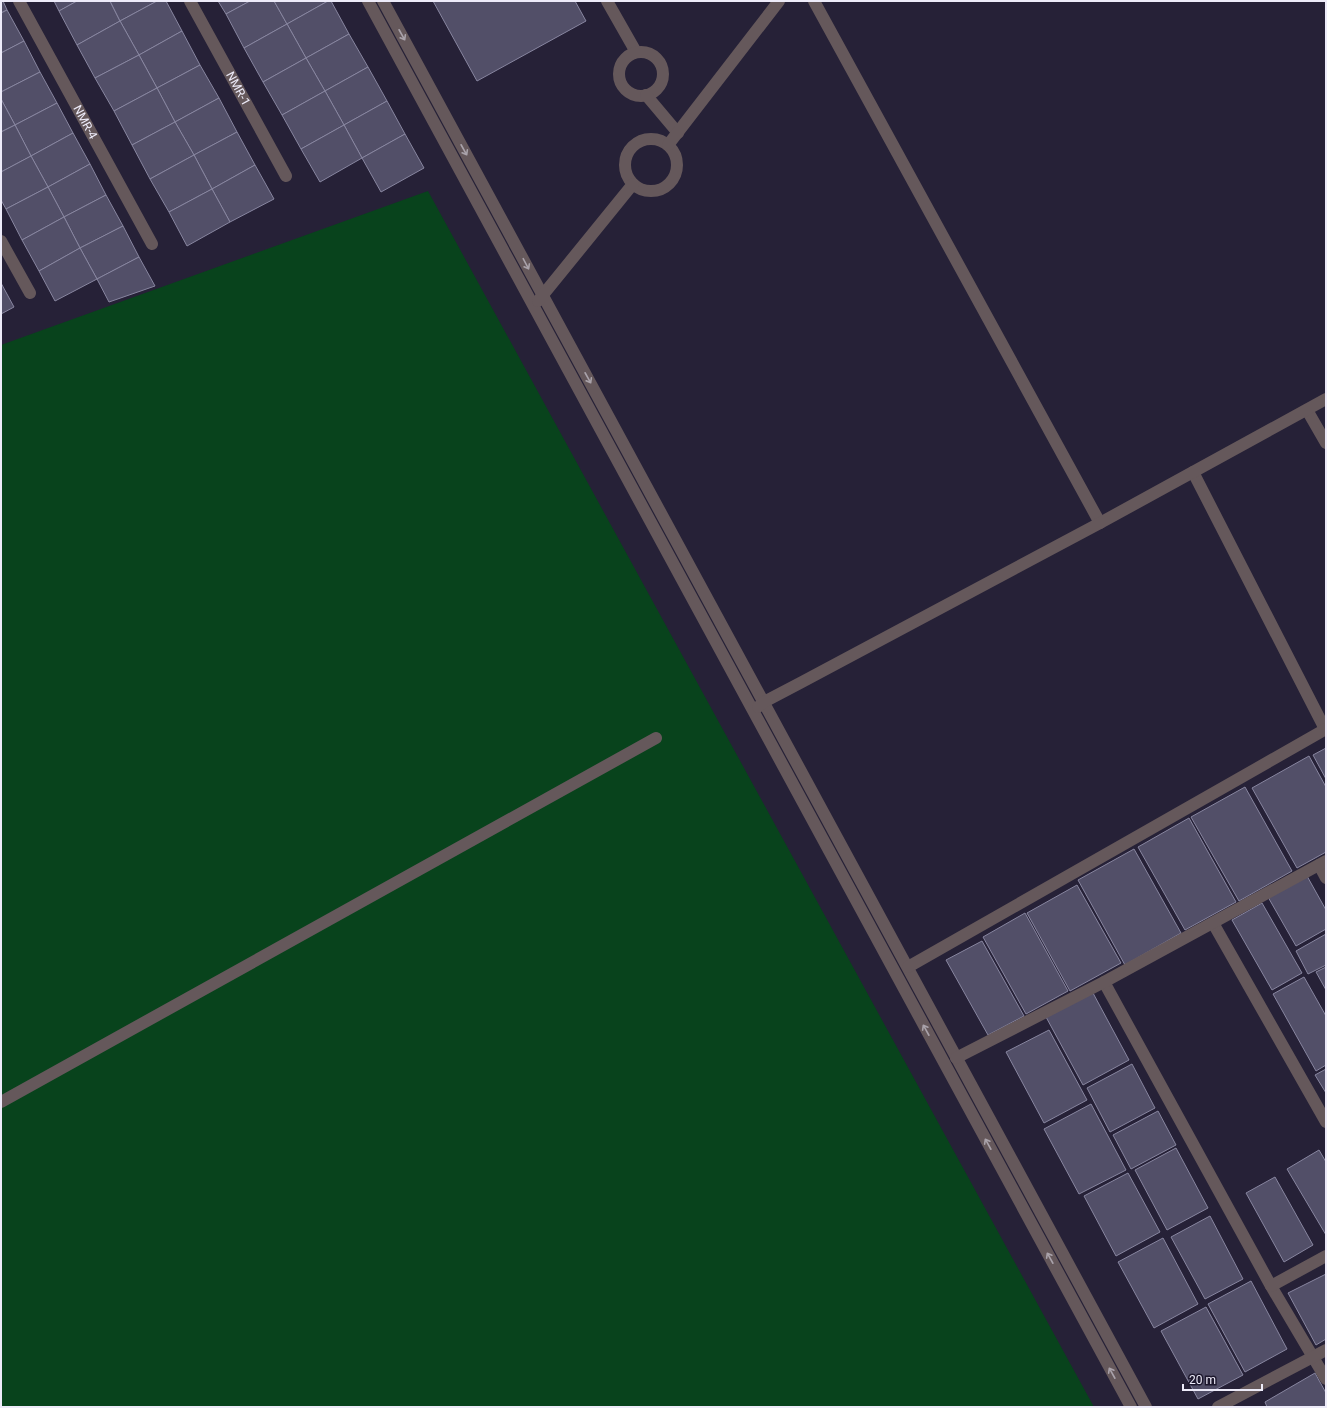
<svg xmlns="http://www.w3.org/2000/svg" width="1327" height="1408" font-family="Roboto,sans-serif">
	<rect width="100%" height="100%" fill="#262137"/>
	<!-- green -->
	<path fill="#08431c" d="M 428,191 L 1094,1407 L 1,1407 L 1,345 Z"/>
	<!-- building -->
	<g fill="#524f68" stroke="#8886a0">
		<path d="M 1,1 L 3,1 L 7,10 L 1,13 Z"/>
		<path d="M 54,1 L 77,1 L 59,11 Z"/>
		<path d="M 77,1 L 110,1 L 120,21 L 77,45 L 59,11 Z"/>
		<path d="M 110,1 L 157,1 L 120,21 Z"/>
		<path d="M 157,1 L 166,1 L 182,31 L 139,55 L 120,21 Z"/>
		<path d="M 218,1 L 250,1 L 226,14 Z"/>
		<path d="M 250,1 L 274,1 L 287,24 L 244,48 L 226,14 Z"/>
		<path d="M 274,1 L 328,1 L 287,24 Z"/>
		<path d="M 328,1 L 331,1 L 349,34 L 306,58 L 287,24 Z"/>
		<path d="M 433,1 L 575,1 L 586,21 L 477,81 Z"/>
		<path d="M 7,10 L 24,41 L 1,53 L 1,13 Z"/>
		<path d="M 120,21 L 139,55 L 95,78 L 77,45 Z"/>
		<path d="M 287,24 L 306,58 L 263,82 L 244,48 Z"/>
		<path d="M 182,31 L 200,65 L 157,88 L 139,55 Z"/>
		<path d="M 349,34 L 368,67 L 325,91 L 306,58 Z"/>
		<path d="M 24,41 L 40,72 L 1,92 L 1,53 Z"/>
		<path d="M 139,55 L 157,88 L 114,111 L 95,78 Z"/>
		<path d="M 306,58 L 325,91 L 282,115 L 263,82 Z"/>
		<path d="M 200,65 L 219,98 L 175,122 L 157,88 Z"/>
		<path d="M 368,67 L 387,101 L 344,125 L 325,91 Z"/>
		<path d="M 40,72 L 57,103 L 15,125 L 1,99 L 1,92 Z"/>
		<path d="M 157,88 L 175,122 L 132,145 L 114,111 Z"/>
		<path d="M 325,91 L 344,125 L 301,149 L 282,115 Z"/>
		<path d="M 219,98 L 237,132 L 194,155 L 175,122 Z"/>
		<path d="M 1,99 L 15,125 L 1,132 Z"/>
		<path d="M 387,101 L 405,134 L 362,158 L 344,125 Z"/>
		<path d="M 57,103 L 73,133 L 31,156 L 15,125 Z"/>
		<path d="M 175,122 L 194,155 L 150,179 L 132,145 Z"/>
		<path d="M 15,125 L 31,156 L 1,172 L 1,132 Z"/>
		<path d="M 344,125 L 362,158 L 320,182 L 301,149 Z"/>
		<path d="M 237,132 L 255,165 L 212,189 L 194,155 Z"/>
		<path d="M 73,133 L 90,164 L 48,187 L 31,156 Z"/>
		<path d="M 405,134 L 424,168 L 381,192 L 362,158 Z"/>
		<path d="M 194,155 L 212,189 L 169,212 L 150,179 Z"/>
		<path d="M 31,156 L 48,187 L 6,209 L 1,200 L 1,172 Z"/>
		<path d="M 90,164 L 106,195 L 64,217 L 48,187 Z"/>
		<path d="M 255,165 L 274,199 L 230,222 L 212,189 Z"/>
		<path d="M 48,187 L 64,217 L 22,240 L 6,209 Z"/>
		<path d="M 212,189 L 230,222 L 187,246 L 169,212 Z"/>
		<path d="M 106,195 L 123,226 L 80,248 L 64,217 Z"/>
		<path d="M 64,217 L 80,248 L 39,271 L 22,240 Z"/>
		<path d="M 123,226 L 139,257 L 97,279 L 80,248 Z"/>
		<path d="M 80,248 L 97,279 L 55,301 L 39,271 Z"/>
		<path d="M 139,257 L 155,286 L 109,302 L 97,279 Z"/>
		<path d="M 1,283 L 14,307 L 1,314 Z"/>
		<path d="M 1326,748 L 1326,779 L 1313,755 Z"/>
		<path d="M 1309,756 L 1326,787 L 1326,852 L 1297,868 L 1252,788 Z"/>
		<path d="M 1245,787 L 1292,871 L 1239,901 L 1191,817 Z"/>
		<path d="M 1189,818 L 1236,902 L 1185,930 L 1138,847 Z"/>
		<path d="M 1134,849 L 1181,933 L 1125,965 L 1078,880 Z"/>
		<path d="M 1307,876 L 1326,910 L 1326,929 L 1296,946 L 1268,897 Z"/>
		<path d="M 1077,885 L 1121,963 L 1070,991 L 1027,913 Z"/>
		<path d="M 1262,903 L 1302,973 L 1272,990 L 1232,920 Z"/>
		<path d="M 1025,913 L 1068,991 L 1026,1014 L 983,937 Z"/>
		<path d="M 1326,934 L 1326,965 L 1308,974 L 1296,951 Z"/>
		<path d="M 982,941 L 1024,1016 L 988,1035 L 946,960 Z"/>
		<path d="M 1326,967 L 1326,990 L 1316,972 Z"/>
		<path d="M 1304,977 L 1326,1016 L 1326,1065 L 1316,1071 L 1273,994 Z"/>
		<path d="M 1093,993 L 1129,1060 L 1083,1085 L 1046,1017 Z"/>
		<path d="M 1049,1030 L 1087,1100 L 1044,1123 L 1006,1052 Z"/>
		<path d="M 1132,1064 L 1155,1108 L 1110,1132 L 1087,1088 Z"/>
		<path d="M 1326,1069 L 1326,1093 L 1315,1075 Z"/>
		<path d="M 1091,1104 L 1126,1170 L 1079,1194 L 1044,1129 Z"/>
		<path d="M 1158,1111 L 1176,1145 L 1131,1169 L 1113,1135 Z"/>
		<path d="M 1176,1148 L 1208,1208 L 1167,1230 L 1135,1170 Z"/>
		<path d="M 1319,1150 L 1326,1162 L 1326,1235 L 1287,1169 Z"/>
		<path d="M 1128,1173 L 1160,1232 L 1116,1256 L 1084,1196 Z"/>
		<path d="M 1275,1177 L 1313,1245 L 1284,1262 L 1246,1193 Z"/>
		<path d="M 1210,1216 L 1243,1279 L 1205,1299 L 1171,1237 Z"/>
		<path d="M 1163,1238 L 1198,1304 L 1154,1328 L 1118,1262 Z"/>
		<path d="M 1326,1274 L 1326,1339 L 1316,1345 L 1288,1293 Z"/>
		<path d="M 1251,1281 L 1287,1349 L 1245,1372 L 1208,1304 Z"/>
		<path d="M 1206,1307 L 1243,1375 L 1198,1399 L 1161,1331 Z"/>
		<path d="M 1315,1373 L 1326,1393 L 1326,1407 L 1267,1407 L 1265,1402 Z"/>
	</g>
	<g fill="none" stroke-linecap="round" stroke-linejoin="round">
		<!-- minor -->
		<g stroke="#65585b" stroke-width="12">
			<path id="s1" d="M 19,1 L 152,244"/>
			<path id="s2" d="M 190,1 L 286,176"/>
			<path d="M 368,1 L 1131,1407"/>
			<path d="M 383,1 L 1146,1407"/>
			<path d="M 607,1 L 636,52"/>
			<path d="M 814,1 L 1100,523"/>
			<circle cx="641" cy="74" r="22"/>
			<path d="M 646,95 L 678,133"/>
			<circle cx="651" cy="165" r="26"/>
			<path d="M 668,145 L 779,1"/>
			<path d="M 1,241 L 30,293"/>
			<path d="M 538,301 L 633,184"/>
			<path d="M 1307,410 L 1326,443"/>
			<path d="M 1193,472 L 1325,729"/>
			<path d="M 758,707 L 764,702 L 802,682 L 1100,523 L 1326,399"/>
			<path d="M 1319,865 L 1326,878"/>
			<path d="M 1213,923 L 1326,1122"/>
			<path d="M 908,967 L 1326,729"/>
			<path d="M 1104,982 L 1271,1286 L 1326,1379"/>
			<path d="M 956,1058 L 1104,982 L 1326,861"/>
			<path d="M 1,1102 L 656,738"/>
			<path d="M 1271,1286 L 1326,1256"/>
			<path d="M 1218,1407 L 1326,1350"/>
		</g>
	</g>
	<!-- one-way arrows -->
	<defs><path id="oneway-shaft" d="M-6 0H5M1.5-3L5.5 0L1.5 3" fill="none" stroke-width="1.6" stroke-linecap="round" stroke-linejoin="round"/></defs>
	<g stroke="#a9a2aa">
		<use href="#oneway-shaft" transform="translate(402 35) rotate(61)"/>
		<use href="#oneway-shaft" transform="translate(464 150) rotate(61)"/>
		<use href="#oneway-shaft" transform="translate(526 264) rotate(62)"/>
		<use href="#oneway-shaft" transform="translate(588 378) rotate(61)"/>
		<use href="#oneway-shaft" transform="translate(926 1030) rotate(-119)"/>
		<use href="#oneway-shaft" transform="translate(988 1144) rotate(-119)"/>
		<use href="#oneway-shaft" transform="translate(1050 1258) rotate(-119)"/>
		<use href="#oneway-shaft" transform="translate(1112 1373) rotate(-119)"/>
	</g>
	<g text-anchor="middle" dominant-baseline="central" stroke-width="3.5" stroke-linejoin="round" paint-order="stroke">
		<!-- street labels -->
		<g font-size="12" fill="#edebf9" stroke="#1d182d">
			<text stroke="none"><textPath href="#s2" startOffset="100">NMR-1</textPath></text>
			<text stroke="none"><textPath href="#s1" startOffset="138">NMR-4</textPath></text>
		</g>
	</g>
	<!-- border -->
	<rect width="1327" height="1408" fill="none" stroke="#edebf9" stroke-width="4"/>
	<!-- scale -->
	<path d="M1183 1384v6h79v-6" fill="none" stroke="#edebf9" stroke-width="2"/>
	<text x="1189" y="1384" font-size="12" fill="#edebf9" stroke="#1d182d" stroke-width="3" paint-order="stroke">20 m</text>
</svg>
